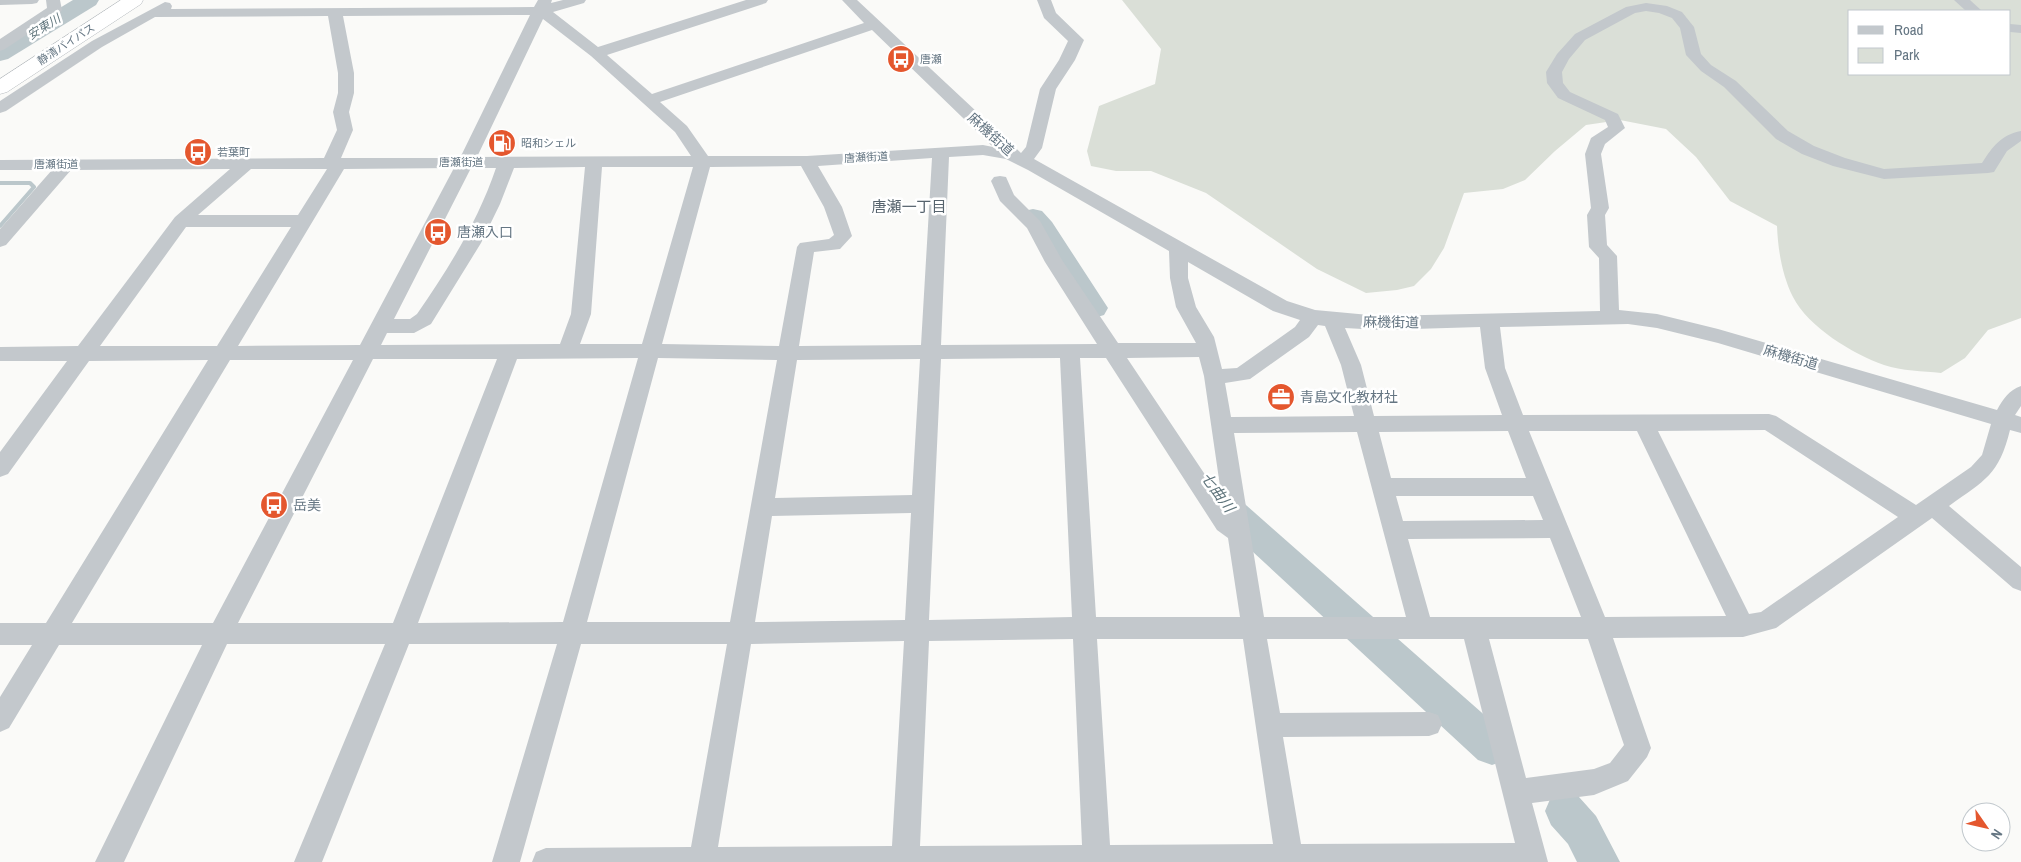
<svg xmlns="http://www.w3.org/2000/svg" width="2021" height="862" font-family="'Archivo Narrow','Noto Sans JP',sans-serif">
	<rect width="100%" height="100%" fill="#fafaf8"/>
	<!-- green -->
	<path fill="#dadfd7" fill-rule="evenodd" d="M 1122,0 L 2021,0 L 2021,318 L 1988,330 L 1965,358 L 1941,373 C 1923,371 1902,371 1884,365 C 1853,354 1808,327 1793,297 C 1782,275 1778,250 1777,226 L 1730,201 L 1696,157 L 1666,129 L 1620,120 L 1586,125 L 1555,151 L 1525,180 L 1503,189 L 1464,193 L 1444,248 L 1431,269 L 1414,286 L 1397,290 L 1366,293 L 1317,269 L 1206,193 L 1151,171 L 1116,171 L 1091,166 L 1087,151 L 1099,106 L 1155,84 L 1161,49 ZM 1850,11 L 2010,11 L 2010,74 L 1850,74 Z"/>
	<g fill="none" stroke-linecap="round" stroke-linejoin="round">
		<!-- stream -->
		<path stroke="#bbc7cb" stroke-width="4" d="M 0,183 L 30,183 L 34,187 L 0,226"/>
		<!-- river -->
		<g fill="#bbc7cb" fill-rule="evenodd">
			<path d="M 73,0 L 99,0 L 96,5 L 8,59 L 0,61 L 0,44 Z"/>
			<path d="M 1033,209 L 1042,211 L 1052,222 L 1108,308 L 1104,315 L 1094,318 L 1084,315 L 1033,234 L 1020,217 L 1024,211 Z"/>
			<path d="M 1219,485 L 1231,489 L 1238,498 L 1506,734 L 1511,747 L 1506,760 L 1492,765 L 1478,760 L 1214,516 L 1203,498 L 1207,489 Z"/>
			<path d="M 1565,791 L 1579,797 L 1596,816 L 1620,862 L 1577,862 L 1568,844 L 1551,825 L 1545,811 L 1551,797 Z"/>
		</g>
		<!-- highway casing -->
		<g stroke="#b4b9bd" stroke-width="1">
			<path id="highway" d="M 121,0 L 143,0 L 141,4 L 7,92 L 0,94 L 0,79 Z"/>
		</g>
		<!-- minor -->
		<g fill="#c3c8cc" fill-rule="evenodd">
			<path d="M 0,0 L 39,0 L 37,3 L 32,4 L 0,5 Z"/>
			<path d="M 46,0 L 60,0 L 62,10 L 60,13 L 5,49 L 0,51 L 0,39 L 47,8 Z"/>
			<path d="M 538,0 L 552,0 L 551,3 L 563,0 L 586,0 L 584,3 L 553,12 L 598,47 L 746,0 L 768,0 L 766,3 L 607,55 L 652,94 L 864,23 L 842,0 L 857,0 L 1021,153 L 1026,147 L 1040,89 L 1059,60 L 1068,41 L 1044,18 L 1037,0 L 1051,0 L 1056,13 L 1084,40 L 1075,60 L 1056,89 L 1042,148 L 1034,159 L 1287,301 L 1315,310 L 1380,316 L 1600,311 L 1599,258 L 1589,247 L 1587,215 L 1591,208 L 1585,154 L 1591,138 L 1608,127 L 1605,120 L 1558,98 L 1547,83 L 1546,72 L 1557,54 L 1575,34 L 1626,7 L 1646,3 L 1667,6 L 1682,12 L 1694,27 L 1701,54 L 1711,65 L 1736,81 L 1788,131 L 1814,146 L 1845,158 L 1884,169 L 1982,163 C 1993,146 2001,135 2021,131 L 2021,141 L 2007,151 L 1994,172 L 1988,173 L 1884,179 L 1833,166 L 1802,154 L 1776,139 L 1724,87 L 1701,71 L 1686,55 L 1680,28 L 1672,18 L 1659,13 L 1646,11 L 1635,13 L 1585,40 L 1569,59 L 1562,72 L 1563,83 L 1570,92 L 1618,114 L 1625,128 L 1605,144 L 1601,154 L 1609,208 L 1605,215 L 1607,245 L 1617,256 L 1619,310 L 1657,314 L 1718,329 L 1997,410 C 2003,399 2009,390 2021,386 L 2021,406 L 2015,415 L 2021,417 L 2021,433 L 2010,430 C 1999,475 1985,480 1949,506 L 2021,567 L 2021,591 L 2013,588 L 1932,518 L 1776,628 L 1743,637 L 1613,638 L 1651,748 L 1647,757 L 1628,781 L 1594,795 L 1532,803 L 1548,862 L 532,862 L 536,852 L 546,848 L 691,847 L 727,644 L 581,644 L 520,862 L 492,862 L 557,644 L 409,644 L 322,862 L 294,862 L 385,644 L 227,644 L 124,862 L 95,862 L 202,645 L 59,645 L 9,728 L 0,732 L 0,697 L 32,645 L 0,645 L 0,623 L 46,623 L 208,360 L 89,361 L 8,474 L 0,477 L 0,452 L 67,361 L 0,361 L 0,347 L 78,346 L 175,217 L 230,169 L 71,170 L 6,245 L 0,247 L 0,229 L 52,170 L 0,170 L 0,160 L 324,158 L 337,130 L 333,112 L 338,93 L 338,73 L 328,16 L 155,17 L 102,47 L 6,111 L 0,113 L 0,101 L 92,41 L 165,2 L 170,3 L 172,6 L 171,9 L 534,7 ZM 530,15 L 460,158 L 341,158 L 353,130 L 349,112 L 354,93 L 354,73 L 343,16 ZM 543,19 L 591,56 L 675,132 L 691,156 L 477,157 ZM 872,30 L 993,147 L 983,145 L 807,156 L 708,156 L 687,126 L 660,102 ZM 983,155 L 1006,159 L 1028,170 L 1169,251 L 1170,278 L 1176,307 L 1196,343 L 1118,343 L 1062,260 L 1040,221 L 1014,195 L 1006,177 L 1000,176 L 994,177 L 991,181 L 1000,201 L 1027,228 L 1045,262 L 1097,344 L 941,345 L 949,157 ZM 932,158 L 921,345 L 799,346 L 814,252 L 840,249 L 852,236 L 842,207 L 818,166 ZM 801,166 L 824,207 L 834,235 L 829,239 L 800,243 L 797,247 L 779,346 L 662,344 L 710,167 ZM 585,167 L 571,314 L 560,344 L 381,345 L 387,333 L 414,333 L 431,324 L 481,243 L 500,204 L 514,168 ZM 602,167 L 693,167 L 642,344 L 580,344 L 591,314 ZM 454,168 L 360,345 L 238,346 L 344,169 ZM 471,168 L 496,168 C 478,221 449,268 417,314 L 410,319 L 394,319 ZM 251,169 L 327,169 L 298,215 L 198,215 ZM 186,227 L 291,227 L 217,346 L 100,346 ZM 1188,262 L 1273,311 L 1300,320 L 1295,327 L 1237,368 L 1222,369 L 1214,337 L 1196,307 L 1188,278 ZM 1628,324 L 1657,328 L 1718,343 L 1991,424 L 1982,455 L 1971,467 L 1916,505 L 1776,416 L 1769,414 L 1523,415 L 1505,368 L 1500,327 ZM 1318,325 L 1325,326 L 1341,365 L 1354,416 L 1231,417 L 1225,383 L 1250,379 L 1309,337 ZM 1480,327 L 1485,368 L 1502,415 L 1374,416 L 1361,365 L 1345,328 L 1380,330 ZM 1199,357 L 1204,376 L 1222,500 L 1127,358 ZM 638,358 L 563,622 L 418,623 L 517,359 ZM 658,358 L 777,360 L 730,622 L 587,622 ZM 1060,358 L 1072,617 L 929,620 L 941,359 ZM 1080,358 L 1106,358 L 1217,530 L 1228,538 L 1240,617 L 1096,617 ZM 373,359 L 497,359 L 393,623 L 238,623 ZM 920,359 L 912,495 L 775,498 L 797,360 ZM 230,360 L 353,360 L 213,623 L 72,623 ZM 1765,430 L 1898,517 L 1761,612 L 1749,614 L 1658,431 ZM 1508,431 L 1526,478 L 1391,478 L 1379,432 ZM 1529,431 L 1637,431 L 1726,616 L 1605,617 ZM 1357,432 L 1406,617 L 1264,617 L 1234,433 ZM 1396,496 L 1533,496 L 1543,520 L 1403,521 ZM 911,513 L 905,620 L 755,622 L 772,516 ZM 1550,538 L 1581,617 L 1430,617 L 1408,539 ZM 1073,639 L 1082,845 L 920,846 L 929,641 ZM 1097,639 L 1243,639 L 1273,844 L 1110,845 ZM 1267,639 L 1464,639 L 1515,843 L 1301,844 L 1283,737 L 1429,736 L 1438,733 L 1442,724 L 1438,715 L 1429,712 L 1280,713 ZM 1489,639 L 1588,639 L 1624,745 L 1610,763 L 1594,769 L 1526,778 ZM 904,641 L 892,846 L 718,847 L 751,644 Z"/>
			<path d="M 1954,0 L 1970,0 L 1982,11 L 1966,11 Z"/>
			<path d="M 2010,24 L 2021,25 L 2021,33 L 2010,32 Z"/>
		</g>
		<!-- highway -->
		<use href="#highway" fill="#fff" fill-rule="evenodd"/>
	</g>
	<!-- icons -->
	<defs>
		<g id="bus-disc" transform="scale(1.4375)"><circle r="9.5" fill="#e4572e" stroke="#fff"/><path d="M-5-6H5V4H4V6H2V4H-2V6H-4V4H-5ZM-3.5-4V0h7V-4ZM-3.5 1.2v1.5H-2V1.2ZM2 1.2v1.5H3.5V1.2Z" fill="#fff"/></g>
		<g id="fuel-disc" transform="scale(1.4375)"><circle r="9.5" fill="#e4572e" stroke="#fff"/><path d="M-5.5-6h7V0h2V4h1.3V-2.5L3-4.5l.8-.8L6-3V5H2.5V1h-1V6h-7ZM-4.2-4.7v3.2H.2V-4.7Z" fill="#fff"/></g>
		<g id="office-disc" transform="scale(1.4375)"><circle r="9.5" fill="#e4572e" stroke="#fff"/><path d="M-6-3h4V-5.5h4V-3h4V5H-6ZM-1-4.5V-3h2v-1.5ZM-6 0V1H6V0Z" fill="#fff"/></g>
	</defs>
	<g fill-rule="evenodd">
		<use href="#bus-disc" x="901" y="59"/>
		<use href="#fuel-disc" x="502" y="143"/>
		<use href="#bus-disc" x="198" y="152"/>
		<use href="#bus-disc" x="438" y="232"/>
		<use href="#office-disc" x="1281" y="397"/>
		<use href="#bus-disc" x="274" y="505"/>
	</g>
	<g text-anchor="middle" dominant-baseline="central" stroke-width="5" stroke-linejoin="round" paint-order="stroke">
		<!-- far-street labels -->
		<g font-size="11" fill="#657683" stroke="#fff">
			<text transform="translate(66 44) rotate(-33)">静清バイパス</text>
			<text transform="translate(866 157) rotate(-3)">唐瀬街道</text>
			<text x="461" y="162">唐瀬街道</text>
			<text x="56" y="164">唐瀬街道</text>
		</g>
		<!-- far-poi labels -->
		<g font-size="11" fill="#657683" stroke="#fff" text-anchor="start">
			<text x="920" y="59">唐瀬</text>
			<text x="521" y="143">昭和シェル</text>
			<text x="217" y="152">若葉町</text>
		</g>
		<!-- far-water labels -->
		<g font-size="12" font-style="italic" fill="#60757c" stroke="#fff">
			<text transform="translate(44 27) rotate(-32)">安東川</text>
		</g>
		<!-- street labels -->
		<g font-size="14" fill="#657683" stroke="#fff">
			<text transform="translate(991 134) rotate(42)">麻機街道</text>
			<text transform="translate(1391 322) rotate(1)">麻機街道</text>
			<text transform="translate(1791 357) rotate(16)">麻機街道</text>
		</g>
		<!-- poi labels -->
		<g font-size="14" fill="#657683" stroke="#fff" text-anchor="start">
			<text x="457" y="232">唐瀬入口</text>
			<text x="1300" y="397">青島文化教材社</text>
			<text x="293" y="505">岳美</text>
		</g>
		<!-- neighbourhood labels -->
		<g font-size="15" fill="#57646e" stroke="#fff">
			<text x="909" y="206">唐瀬一丁目</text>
		</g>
		<!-- water labels -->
		<g font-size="15" font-style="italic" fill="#60757c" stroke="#fff">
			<text transform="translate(1218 492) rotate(54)">七曲川</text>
		</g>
	</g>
	<!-- legend -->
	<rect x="1848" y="10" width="162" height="65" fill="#ffffff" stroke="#c1c8cd"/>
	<rect x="1858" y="26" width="25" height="8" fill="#c3c8cc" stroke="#c1c8cd"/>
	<text x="1894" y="35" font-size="15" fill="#657683">Road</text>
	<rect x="1858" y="48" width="25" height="15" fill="#dadfd7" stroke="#c1c8cd"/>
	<text x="1894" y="60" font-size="15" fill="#657683">Park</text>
	<!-- north arrow -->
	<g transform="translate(1986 827) rotate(124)"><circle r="24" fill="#ffffff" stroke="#c1c8cd"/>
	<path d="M0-4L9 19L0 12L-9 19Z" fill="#e4572e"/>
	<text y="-8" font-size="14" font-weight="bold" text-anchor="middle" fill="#657683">N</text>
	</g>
</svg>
